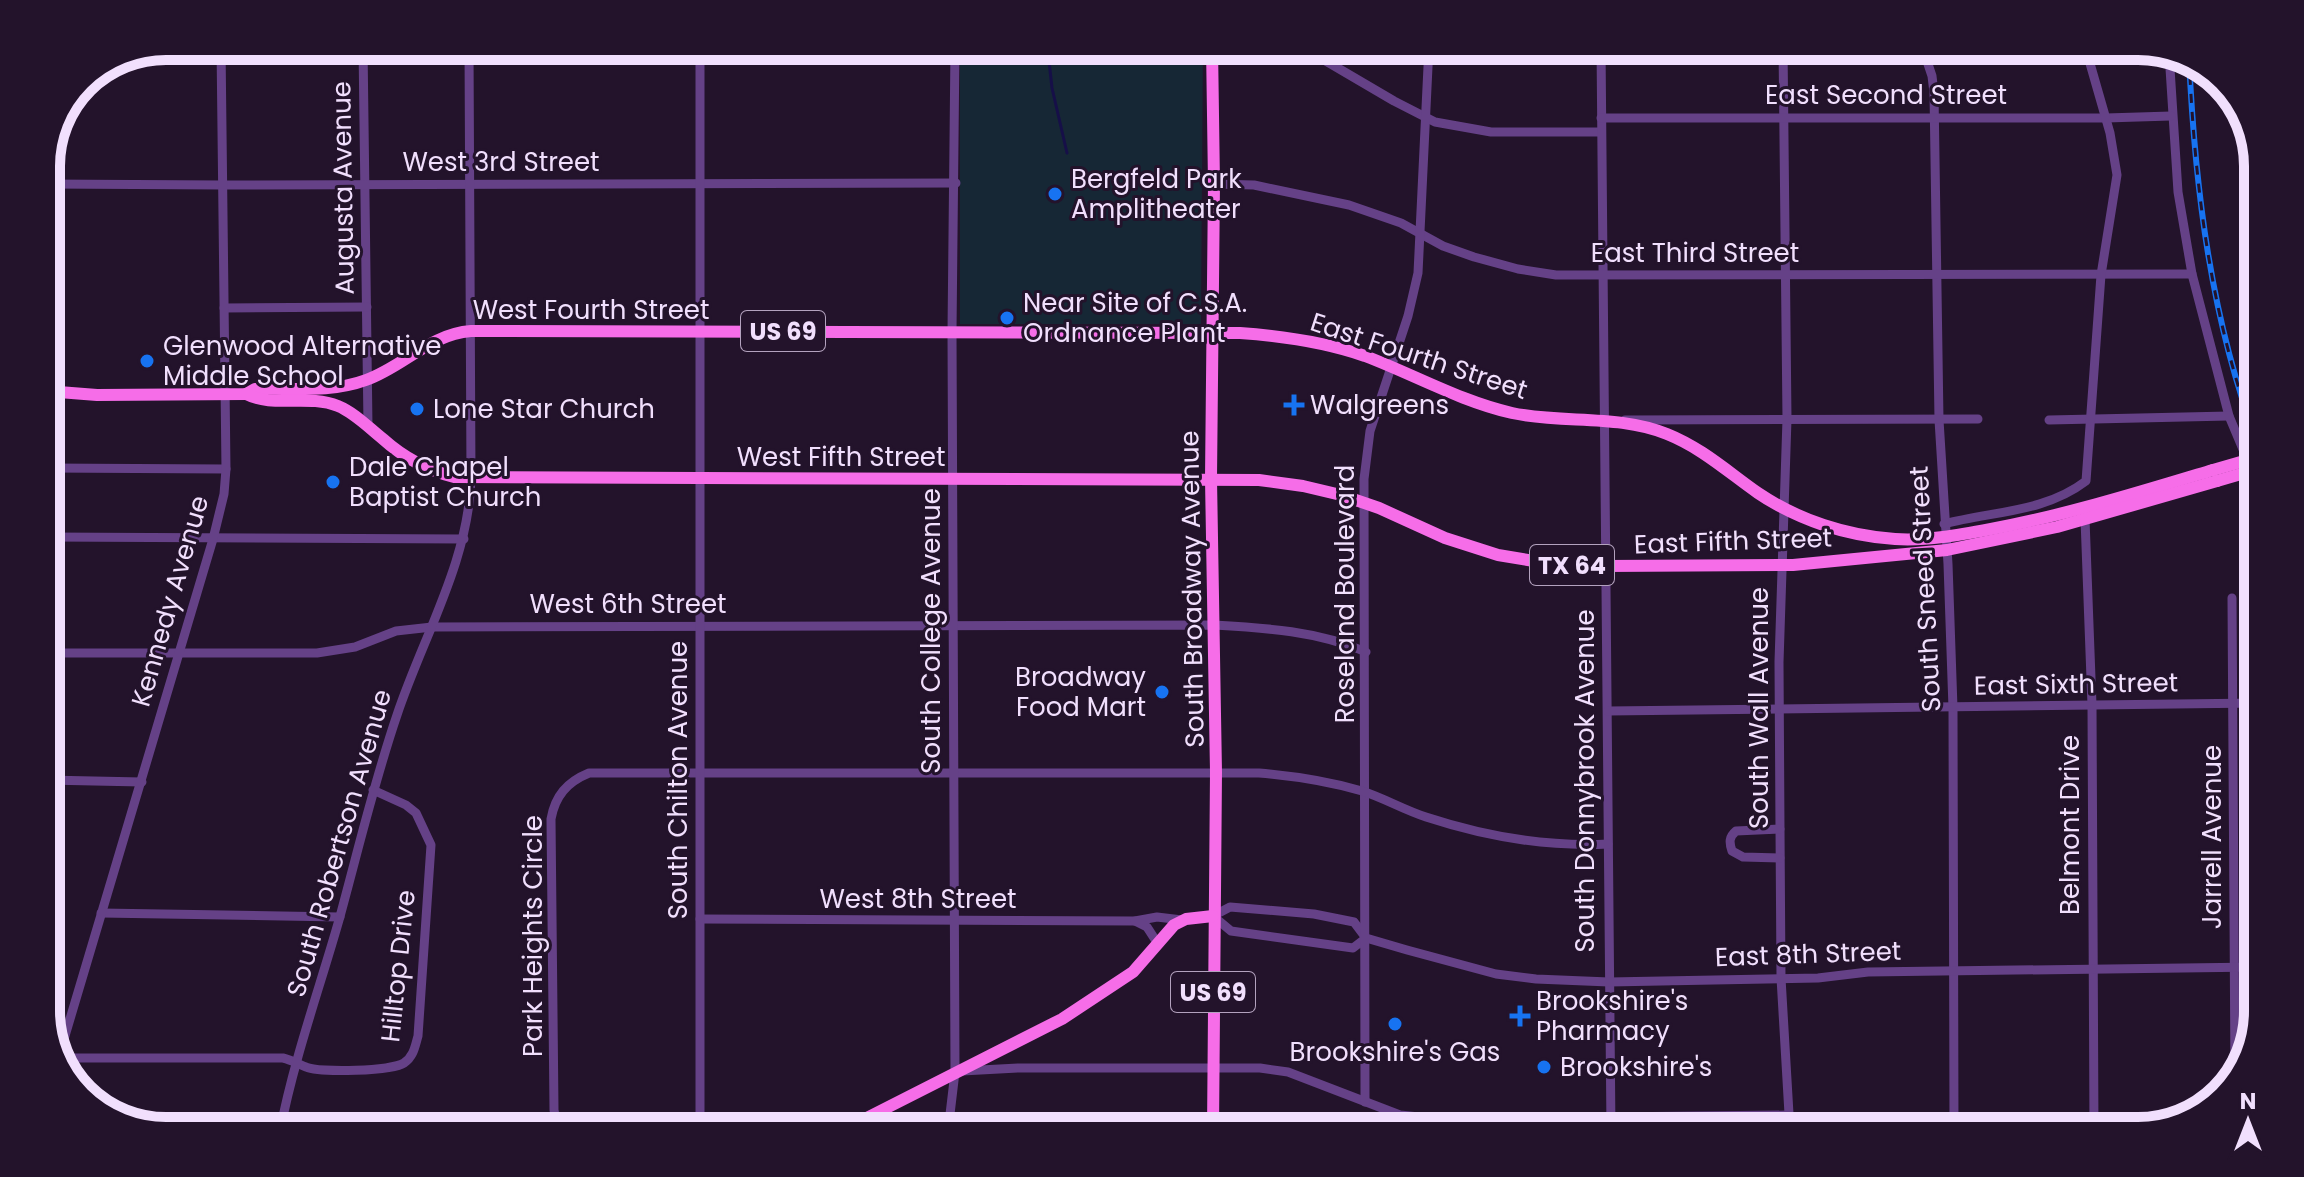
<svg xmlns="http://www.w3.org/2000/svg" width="2304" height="1177" font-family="Poppins,sans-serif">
	<rect width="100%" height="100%" fill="#23132b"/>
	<!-- green -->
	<path fill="#162735" d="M 960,46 L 1203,46 L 1201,324 L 960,324 Z"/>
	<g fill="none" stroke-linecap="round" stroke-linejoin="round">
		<!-- stream -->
		<path stroke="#160f48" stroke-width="3" d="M 1048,52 L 1052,88 L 1067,153"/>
		<!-- minor -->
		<g stroke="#654187" stroke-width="9">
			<path d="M 363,46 L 368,426"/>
			<path d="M 1291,46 L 1319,57 L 1394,101 L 1435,122 L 1491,132 L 1601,132"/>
			<path d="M 1601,46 L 1611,1131"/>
			<path d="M 1783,46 L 1787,419 L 1779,662 L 1780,829 L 1781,978 L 1790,1131"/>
			<path d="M 1922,46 L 1932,76 L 1934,93 L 1939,420 L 1948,564 L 1953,708 L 1954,1131"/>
			<path d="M 2169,53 L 2178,192 L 2192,274 L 2229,416 L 2258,485"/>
			<path d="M 1601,118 L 2106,118 L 2171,116"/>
			<path d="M 46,184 L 223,185 L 956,183"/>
			<path d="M 1214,184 L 1254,185 L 1349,205 L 1401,223 L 1443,246 L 1474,257 L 1518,269 L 1556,275 L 2192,274"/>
			<path d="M 224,308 L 367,307"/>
			<path d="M 1625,420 L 1978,419"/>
			<path d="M 2049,420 L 2229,416"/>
			<path d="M 46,468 L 226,469"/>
			<path d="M 2085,519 L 2092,705 L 2094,1131"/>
			<path d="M 1944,524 C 1992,511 2044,513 2086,481 L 2101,275 L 2117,175 L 2110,133 L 2085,46"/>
			<path d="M 46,537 L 464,539"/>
			<path d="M 2232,598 L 2235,1076"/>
			<path d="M 46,653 L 317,653 L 355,647 L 396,631 L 432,627 L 1214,625 C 1266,628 1318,631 1366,652"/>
			<path d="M 1608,711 L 2258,703"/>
			<path d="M 46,780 L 142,782"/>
			<path d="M 1780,829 L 1736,831 C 1729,837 1729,842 1732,851 L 1743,857 L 1780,858"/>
			<path d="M 101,913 L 340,917"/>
			<path d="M 700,919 L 1135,921 L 1157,917 L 1182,920"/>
			<path d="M 1135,921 L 1147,927 L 1158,944"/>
			<path d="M 1366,938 L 1353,948 L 1231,931 L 1213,916 L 1230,907 L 1314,914 L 1354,922 L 1366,938 L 1407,950 L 1496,974 L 1536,979 L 1609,982 L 1818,978 L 1868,972 L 2258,967"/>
			<path d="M 59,1056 L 213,539 L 224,494 L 226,469 L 221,46"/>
			<path d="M 59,1058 L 283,1058 C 292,1060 298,1064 306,1067 C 319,1073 393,1071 404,1063 C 414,1056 415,1046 418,1036 L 431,845 L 416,813 L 406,805 L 373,790"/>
			<path d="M 962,1071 L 1018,1068 L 1260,1068 L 1288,1072 L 1400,1115 L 1438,1119 L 1790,1115"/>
			<path d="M 1365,1102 L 1364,479 L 1370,431 L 1408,316 L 1418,273 L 1429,46"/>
			<path d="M 280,1131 C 294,1059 319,990 339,920 C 358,851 374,782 397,715 C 423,637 469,561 471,478 L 469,46"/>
			<path d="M 558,1131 L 554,1110 L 551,819 C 555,796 567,782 589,773 L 1259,773 C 1294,776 1328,781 1362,791 C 1384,798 1404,810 1426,817 C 1484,836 1547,847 1608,844"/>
			<path d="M 700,1131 L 700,46"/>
			<path d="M 948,1131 L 955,1072 L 952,331 L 955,46"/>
		</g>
		<!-- major -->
		<g stroke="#f66de8" stroke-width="12">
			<path d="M 1212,46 L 1214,184 L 1211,479 L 1216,772 L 1213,1131"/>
			<path d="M 46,391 L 97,395 L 246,394 L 255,389 C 292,388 331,393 366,380 C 403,367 430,334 471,331 L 1240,333 C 1283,336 1325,342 1365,356 C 1415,375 1460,401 1512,413 C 1563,424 1618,414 1667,434 C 1702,448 1728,472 1758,493 C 1798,520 1847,536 1895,539 C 1927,541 1959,535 1991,529 C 2066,515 2140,492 2213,470"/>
			<path d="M 246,394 C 273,408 308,394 338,406 C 355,413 369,428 383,439 C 404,458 427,470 454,477 L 1259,480 L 1303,486 L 1341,495 L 1379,508 L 1445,538 L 1498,555 L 1540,562 L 1605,566 L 1793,565 L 1947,550 L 2057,527 L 2217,481"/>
			<path d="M 841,1131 L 1062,1019 L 1133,972 L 1174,925 L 1186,919 L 1213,916"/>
		</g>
		<!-- rail casing -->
		<g stroke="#1773f1" stroke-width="6">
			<path id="rail" d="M 2189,58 C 2195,189 2211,321 2258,444"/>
		</g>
		<!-- rail -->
		<use href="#rail" stroke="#23132b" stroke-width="3" stroke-dasharray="9" stroke-linecap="butt"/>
		<!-- major-bridge -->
		<g stroke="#f66de8" stroke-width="12">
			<path d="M 2213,470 L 2258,457"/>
			<path d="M 2217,481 L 2258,469"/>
		</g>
	</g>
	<!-- markers -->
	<g fill="#1773f1" stroke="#23132b" stroke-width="3">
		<circle cx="1055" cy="194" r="8"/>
		<circle cx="1007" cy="318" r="8"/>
		<circle cx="147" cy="361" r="8"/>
		<path d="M1290 393h8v8h8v8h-8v8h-8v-8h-8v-8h8z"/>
		<circle cx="417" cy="409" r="8"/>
		<circle cx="333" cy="482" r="8"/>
		<circle cx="1162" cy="692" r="8"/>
		<path d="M1516 1004h8v8h8v8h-8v8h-8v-8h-8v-8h8z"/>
		<circle cx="1395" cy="1024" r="8"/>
		<circle cx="1544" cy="1067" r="8"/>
	</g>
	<g text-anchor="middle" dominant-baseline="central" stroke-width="6" stroke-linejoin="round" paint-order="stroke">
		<!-- shield labels -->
		<g fill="#23132b" stroke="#b3a2be" stroke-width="2">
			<rect x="741" y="311" width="84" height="40" rx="6"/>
			<rect x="1530" y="545" width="84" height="40" rx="6"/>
			<rect x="1171" y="972" width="84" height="40" rx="6"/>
		</g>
		<g font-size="24" font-weight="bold" fill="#f1dffd">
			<text x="783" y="331">US 69</text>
			<text x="1572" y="565">TX 64</text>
			<text x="1213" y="992">US 69</text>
		</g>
		<!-- street labels -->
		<g font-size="26" fill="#f1dffd" stroke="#23132b">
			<text x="1886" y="95">East Second Street</text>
			<text x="501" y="162">West 3rd Street</text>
			<text transform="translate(343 188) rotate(-91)">Augusta Avenue</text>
			<text x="1695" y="253">East Third Street</text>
			<text x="591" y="310">West Fourth Street</text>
			<text transform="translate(1419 356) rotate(18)">East Fourth Street</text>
			<text x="841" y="457">West Fifth Street</text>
			<text transform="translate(1733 541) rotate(-2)">East Fifth Street</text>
			<text transform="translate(1192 589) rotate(-91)">South Broadway Avenue</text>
			<text transform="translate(1925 589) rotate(-93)">South Sneed Street</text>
			<text transform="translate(1345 594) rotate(-90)">Roseland Boulevard</text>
			<text transform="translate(170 601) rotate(-74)">Kennedy Avenue</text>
			<text x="628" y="604">West 6th Street</text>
			<text transform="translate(931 631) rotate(-90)">South College Avenue</text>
			<text transform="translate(2076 684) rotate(-1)">East Sixth Street</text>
			<text transform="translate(1759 708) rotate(-90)">South Wall Avenue</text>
			<text transform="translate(678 780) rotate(-90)">South Chilton Avenue</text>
			<text transform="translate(1585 781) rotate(-90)">South Donnybrook Avenue</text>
			<text transform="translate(2070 825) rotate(-90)">Belmont Drive</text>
			<text transform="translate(2212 837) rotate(-90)">Jarrell Avenue</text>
			<text transform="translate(339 843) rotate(-74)">South Robertson Avenue</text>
			<text x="918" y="899">West 8th Street</text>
			<text transform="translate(533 936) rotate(-90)">Park Heights Circle</text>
			<text transform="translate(1808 954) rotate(-2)">East 8th Street</text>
			<text transform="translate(398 966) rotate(-84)">Hilltop Drive</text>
		</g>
		<!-- poi labels -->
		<g font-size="26" fill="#f1dffd" stroke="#23132b" text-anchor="start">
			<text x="1071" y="179">Bergfeld Park<tspan x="1071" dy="30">Amplitheater</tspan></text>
			<text x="1023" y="303">Near Site of C.S.A.<tspan x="1023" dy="30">Ordnance Plant</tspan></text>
			<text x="163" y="346">Glenwood Alternative<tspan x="163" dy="30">Middle School</tspan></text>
			<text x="1310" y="405">Walgreens</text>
			<text x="433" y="409">Lone Star Church</text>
			<text x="349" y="467">Dale Chapel<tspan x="349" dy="30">Baptist Church</tspan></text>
			<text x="1146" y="677" text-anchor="end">Broadway<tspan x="1146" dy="30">Food Mart</tspan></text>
			<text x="1536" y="1001">Brookshire's<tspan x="1536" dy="30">Pharmacy</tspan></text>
			<text x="1395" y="1052" text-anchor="middle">Brookshire's Gas</text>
			<text x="1560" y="1067">Brookshire's</text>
		</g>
	</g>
	<!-- crop -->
	<path d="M0 0H2304V1177H0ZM166 60H2138A106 106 0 0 1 2244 166V1011A106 106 0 0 1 2138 1117H166A106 106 0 0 1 60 1011V166A106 106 0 0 1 166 60Z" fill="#23132b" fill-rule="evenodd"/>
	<path fill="none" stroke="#f1dffd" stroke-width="10" d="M166 60H2138A106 106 0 0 1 2244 166V1011A106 106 0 0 1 2138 1117H166A106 106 0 0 1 60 1011V166A106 106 0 0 1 166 60Z"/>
	<!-- north arrow -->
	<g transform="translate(2248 1121)" stroke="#23132b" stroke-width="6" paint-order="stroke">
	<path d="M0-6L14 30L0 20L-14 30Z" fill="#f1dffd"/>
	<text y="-12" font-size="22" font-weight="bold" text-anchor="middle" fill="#f1dffd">N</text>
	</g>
</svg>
